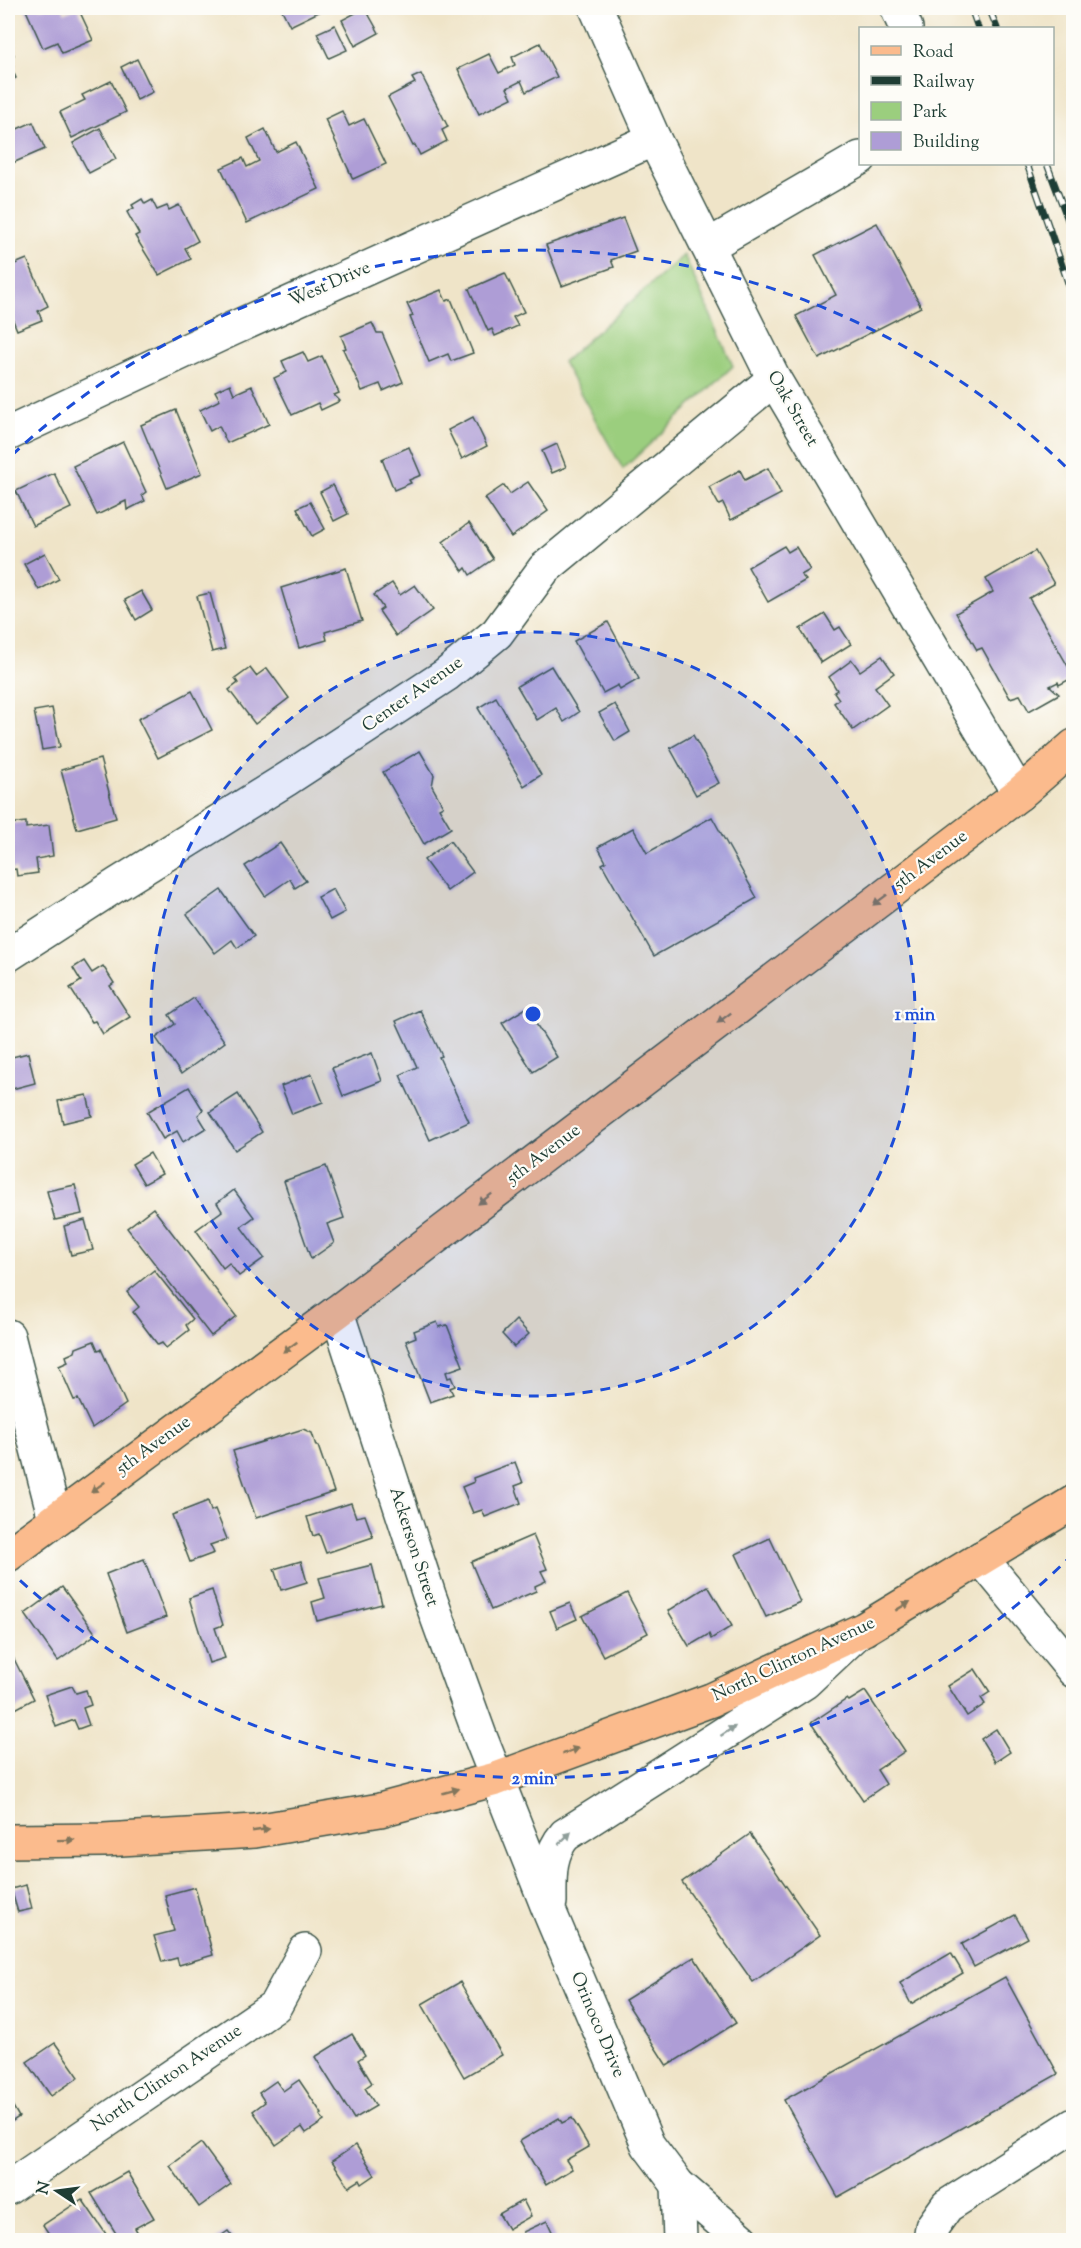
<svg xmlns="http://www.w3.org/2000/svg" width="1081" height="2248" font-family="'Sorts Mill Goudy',serif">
	<rect width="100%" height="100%" fill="#fdfcf7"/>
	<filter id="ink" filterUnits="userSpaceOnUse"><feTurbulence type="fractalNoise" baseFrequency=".0167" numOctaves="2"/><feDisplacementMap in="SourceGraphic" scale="12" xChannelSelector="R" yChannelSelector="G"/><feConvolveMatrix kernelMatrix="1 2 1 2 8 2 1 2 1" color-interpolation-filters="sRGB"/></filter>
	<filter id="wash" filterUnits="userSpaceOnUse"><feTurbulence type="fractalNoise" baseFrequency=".008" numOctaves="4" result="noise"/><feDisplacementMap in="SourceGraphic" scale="24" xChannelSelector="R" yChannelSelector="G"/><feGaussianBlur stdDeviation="1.35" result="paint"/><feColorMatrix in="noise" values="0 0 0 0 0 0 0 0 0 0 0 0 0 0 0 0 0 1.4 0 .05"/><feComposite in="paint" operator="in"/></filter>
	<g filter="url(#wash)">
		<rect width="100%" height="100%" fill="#efe4c8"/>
		<!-- green -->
		<path fill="#9bce7e" stroke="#5d8659" stroke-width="1.5" d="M 684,255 L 733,366 L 623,469 L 563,362 Z"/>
		<g id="blocks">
			<!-- building -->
			<g fill="#ae9dd6">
				<path d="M 25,8 L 63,8 L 65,13 L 78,8 L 93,40 L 62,53 L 57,42 L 43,48 Z"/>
				<path d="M 281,8 L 327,8 L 290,26 Z"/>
				<path d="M 365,8 L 379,33 L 355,46 L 342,20 Z"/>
				<path d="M 335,25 L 347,50 L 329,58 L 317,33 Z"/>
				<path d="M 8,41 L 14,55 L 9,58 L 13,66 L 10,65 L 16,78 L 8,82 Z"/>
				<path d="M 540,43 L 557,77 L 526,92 L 521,81 L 507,88 L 512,98 L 479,114 L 458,69 L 489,54 L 499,73 L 515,65 L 512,57 Z"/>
				<path d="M 137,59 L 153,92 L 137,100 L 121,67 Z"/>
				<path d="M 421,74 L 448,127 L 442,130 L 447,141 L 420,155 L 415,145 L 413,146 L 388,97 L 415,83 L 412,78 Z"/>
				<path d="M 111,81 L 126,112 L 72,138 L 60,112 L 85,100 L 82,95 Z"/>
				<path d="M 342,111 L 349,126 L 364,119 L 386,164 L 353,179 L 325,119 Z"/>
				<path d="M 33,122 L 45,149 L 8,165 L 8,133 Z"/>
				<path d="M 100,128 L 116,159 L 89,173 L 73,143 Z"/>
				<path d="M 265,129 L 276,152 L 296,142 L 319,189 L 247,223 L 221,168 L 243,158 L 247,167 L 259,161 L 248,138 Z"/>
				<path d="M 142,199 L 145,204 L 152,200 L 157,210 L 167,206 L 169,210 L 179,205 L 198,241 L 185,248 L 191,259 L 159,275 L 135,236 L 139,234 L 127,212 L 134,208 L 132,205 Z"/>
				<path d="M 623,218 L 636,251 L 611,260 L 614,267 L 562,286 L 546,245 Z"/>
				<path d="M 877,223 L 921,307 L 819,359 L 796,316 L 836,295 L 815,255 Z"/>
				<path d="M 8,259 L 10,266 L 27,259 L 48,306 L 38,311 L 42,320 L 17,330 L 8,308 Z"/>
				<path d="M 505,273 L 524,312 L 513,317 L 518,326 L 495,336 L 492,329 L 488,331 L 469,289 Z"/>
				<path d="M 441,290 L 446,301 L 451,299 L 473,353 L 451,361 L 448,354 L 429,362 L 410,317 L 413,316 L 407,304 Z"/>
				<path d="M 372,323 L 377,333 L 382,333 L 403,382 L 383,391 L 380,384 L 362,391 L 343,349 L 346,348 L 341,336 Z"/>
				<path d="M 303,352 L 308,362 L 322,356 L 339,393 L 334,395 L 340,401 L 321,410 L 318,403 L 292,415 L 274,378 L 287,372 L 282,361 Z"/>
				<path d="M 230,384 L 234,394 L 252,386 L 269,424 L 227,443 L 219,426 L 210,431 L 200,410 L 220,400 L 215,391 Z"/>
				<path d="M 176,410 L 202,473 L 167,488 L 141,425 Z"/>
				<path d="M 473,417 L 487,446 L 462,459 L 448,430 Z"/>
				<path d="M 123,442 L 146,492 L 142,495 L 145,501 L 127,510 L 126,501 L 97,515 L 73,466 Z"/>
				<path d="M 557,444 L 566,467 L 552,473 L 542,451 Z"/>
				<path d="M 409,447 L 421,475 L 409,480 L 411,483 L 394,490 L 382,459 Z"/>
				<path d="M 768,468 L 781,494 L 731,520 L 723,503 L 719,505 L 709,487 L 740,470 L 745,480 Z"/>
				<path d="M 54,473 L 71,508 L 33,526 L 16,491 Z"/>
				<path d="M 528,482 L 548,511 L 511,537 L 485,498 L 504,485 L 510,494 Z"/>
				<path d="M 333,485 L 348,514 L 334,521 L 320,492 Z"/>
				<path d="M 310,502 L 325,529 L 312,536 L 297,508 Z"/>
				<path d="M 469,523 L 493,559 L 470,575 L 466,568 L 463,571 L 443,542 Z"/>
				<path d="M 784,546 L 788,552 L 796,547 L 810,570 L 801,575 L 806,580 L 768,602 L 748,567 Z"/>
				<path d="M 1035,551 L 1054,584 L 1029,598 L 1074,677 L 1059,685 L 1058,682 L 1050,686 L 1059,694 L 1029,711 L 1020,695 L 1010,698 L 982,648 L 977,650 L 956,613 L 993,592 L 986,579 Z"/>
				<path d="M 45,553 L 59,579 L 39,590 L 24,564 Z"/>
				<path d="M 346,568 L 362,621 L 325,632 L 327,640 L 299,648 L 281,588 Z"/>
				<path d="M 392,583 L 400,595 L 415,585 L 433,610 L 396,636 L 379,611 L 383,608 L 374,595 Z"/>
				<path d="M 141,591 L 152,610 L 136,620 L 125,600 Z"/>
				<path d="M 210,593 L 225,649 L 212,652 L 197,596 Z"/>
				<path d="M 825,614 L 835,630 L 840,627 L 851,644 L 821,663 L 800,629 Z"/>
				<path d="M 608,622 L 639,679 L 620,690 L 618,685 L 603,693 L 574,641 Z"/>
				<path d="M 882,656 L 894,673 L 875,687 L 888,705 L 853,730 L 834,703 L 839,699 L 834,692 L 837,690 L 829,677 L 852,660 L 860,671 Z"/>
				<path d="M 551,666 L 579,712 L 564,722 L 556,708 L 537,720 L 517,686 Z"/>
				<path d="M 250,668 L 256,676 L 267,668 L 289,698 L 255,724 L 229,690 L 238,683 L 235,679 Z"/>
				<path d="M 192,691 L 212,730 L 158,758 L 138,719 Z"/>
				<path d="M 496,697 L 541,775 L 524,786 L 478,708 Z"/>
				<path d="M 615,704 L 630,732 L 615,741 L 599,713 Z"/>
				<path d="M 52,708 L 60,747 L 42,750 L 34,711 Z"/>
				<path d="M 693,735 L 719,783 L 696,795 L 670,748 Z"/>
				<path d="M 420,751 L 434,775 L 432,786 L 443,806 L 439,808 L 451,828 L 424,844 L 383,772 Z"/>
				<path d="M 100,759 L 116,818 L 77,829 L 61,770 Z"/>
				<path d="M 712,817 L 757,898 L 654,956 L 602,864 L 606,862 L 598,847 L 633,828 L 647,853 Z"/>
				<path d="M 26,822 L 26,828 L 49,825 L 53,856 L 36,859 L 38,873 L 17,876 L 16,869 L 8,870 L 8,824 Z"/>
				<path d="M 450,841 L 473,872 L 447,891 L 424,860 Z"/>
				<path d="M 280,843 L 306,881 L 295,888 L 290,879 L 265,896 L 245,866 Z"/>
				<path d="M 333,889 L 345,912 L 330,920 L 318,897 Z"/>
				<path d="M 221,890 L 254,936 L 237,948 L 232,940 L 215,953 L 187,914 Z"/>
				<path d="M 84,961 L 92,973 L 103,966 L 114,983 L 110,986 L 130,1017 L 103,1034 L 95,1021 L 92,1022 L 70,988 L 81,981 L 73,968 Z"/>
				<path d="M 194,998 L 225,1042 L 181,1074 L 156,1038 L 175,1024 L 169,1015 Z"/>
				<path d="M 526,1008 L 557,1057 L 533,1072 L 502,1023 Z"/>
				<path d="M 420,1010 L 442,1056 L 439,1057 L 469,1122 L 430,1140 L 400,1075 L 417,1067 L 396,1021 Z"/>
				<path d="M 28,1053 L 35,1083 L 12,1089 L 10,1081 L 8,1082 L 8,1058 Z"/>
				<path d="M 372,1053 L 382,1081 L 343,1096 L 332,1068 Z"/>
				<path d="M 312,1074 L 323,1102 L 292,1114 L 281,1086 Z"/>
				<path d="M 189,1087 L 203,1110 L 198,1115 L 206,1128 L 183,1142 L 177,1131 L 163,1139 L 147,1112 Z"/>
				<path d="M 238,1094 L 262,1132 L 235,1150 L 210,1112 Z"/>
				<path d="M 87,1095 L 92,1116 L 63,1123 L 58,1101 Z"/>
				<path d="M 150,1153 L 162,1174 L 144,1184 L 132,1164 Z"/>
				<path d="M 326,1166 L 344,1218 L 327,1224 L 334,1243 L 311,1259 L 284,1181 Z"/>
				<path d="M 75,1185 L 82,1214 L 55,1220 L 47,1191 Z"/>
				<path d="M 234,1190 L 254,1217 L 241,1227 L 264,1258 L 239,1276 L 229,1263 L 223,1268 L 196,1230 L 222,1211 L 217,1203 Z"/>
				<path d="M 153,1208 L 236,1316 L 211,1336 L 127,1228 Z"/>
				<path d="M 85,1220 L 93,1250 L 71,1255 L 64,1226 Z"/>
				<path d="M 154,1270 L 193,1319 L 186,1325 L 189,1330 L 166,1348 L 162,1343 L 158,1345 L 133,1312 L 139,1307 L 127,1292 Z"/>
				<path d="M 516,1320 L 529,1334 L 514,1347 L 502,1334 Z"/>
				<path d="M 437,1322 L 439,1327 L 447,1325 L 463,1366 L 446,1372 L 448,1378 L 451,1377 L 455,1386 L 450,1388 L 453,1394 L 430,1402 L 406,1341 L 416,1337 L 414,1331 Z"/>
				<path d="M 94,1341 L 98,1350 L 101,1349 L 126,1404 L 92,1428 L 78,1399 L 74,1400 L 59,1366 L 68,1362 L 66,1356 L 75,1352 L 76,1348 Z"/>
				<path d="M 303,1429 L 312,1433 L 316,1446 L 318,1446 L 334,1492 L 256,1518 L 233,1451 Z"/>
				<path d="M 515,1462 L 523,1483 L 515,1486 L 521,1503 L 485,1517 L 482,1510 L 473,1513 L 462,1487 L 474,1482 L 473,1478 Z"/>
				<path d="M 208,1501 L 211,1511 L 215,1509 L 227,1539 L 210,1545 L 214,1553 L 190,1562 L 172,1515 Z"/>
				<path d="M 351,1503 L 356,1517 L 365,1515 L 373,1537 L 326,1553 L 319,1534 L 313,1536 L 307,1517 Z"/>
				<path d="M 533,1535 L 547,1569 L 541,1571 L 546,1581 L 535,1586 L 536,1591 L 491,1610 L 471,1562 Z"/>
				<path d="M 770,1538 L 800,1602 L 766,1617 L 736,1554 Z"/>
				<path d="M 144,1559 L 166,1617 L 127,1632 L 106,1574 Z"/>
				<path d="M 301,1561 L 307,1582 L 281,1590 L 274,1569 Z"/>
				<path d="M 372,1565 L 382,1604 L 317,1621 L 312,1602 L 325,1598 L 319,1578 Z"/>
				<path d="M 708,1586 L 732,1626 L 711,1639 L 709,1634 L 689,1646 L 668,1611 Z"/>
				<path d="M 62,1587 L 96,1634 L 58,1661 L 25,1614 Z"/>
				<path d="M 212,1590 L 223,1625 L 215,1628 L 225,1658 L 209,1663 L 189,1598 Z"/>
				<path d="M 627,1593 L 648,1633 L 603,1656 L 582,1616 Z"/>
				<path d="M 570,1603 L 577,1619 L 557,1628 L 550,1611 Z"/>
				<path d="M 8,1647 L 34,1699 L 8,1713 Z"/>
				<path d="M 975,1669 L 990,1692 L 981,1698 L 985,1704 L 967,1716 L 948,1686 Z"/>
				<path d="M 72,1686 L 76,1693 L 86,1690 L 91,1705 L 83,1708 L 89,1725 L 78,1729 L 74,1720 L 56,1727 L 45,1695 Z"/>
				<path d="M 865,1691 L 905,1751 L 877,1770 L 886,1784 L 863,1800 L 811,1723 L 847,1699 L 849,1701 Z"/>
				<path d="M 996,1729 L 1010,1752 L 995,1762 L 981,1739 Z"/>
				<path d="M 750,1834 L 820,1935 L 753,1982 L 682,1882 Z"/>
				<path d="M 26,1885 L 32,1909 L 18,1912 L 11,1889 Z"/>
				<path d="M 195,1887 L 213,1955 L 179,1965 L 177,1958 L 162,1962 L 154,1936 L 174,1931 L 165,1895 Z"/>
				<path d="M 1015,1915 L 1028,1938 L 974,1967 L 962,1944 Z"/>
				<path d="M 951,1953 L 963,1973 L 911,2004 L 900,1983 Z"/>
				<path d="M 694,1957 L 736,2023 L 667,2066 L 625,2000 Z"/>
				<path d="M 1005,1977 L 1058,2074 L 838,2197 L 784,2100 Z"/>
				<path d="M 460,1982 L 502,2055 L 464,2077 L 422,2004 Z"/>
				<path d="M 352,2034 L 365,2055 L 358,2060 L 372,2083 L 365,2088 L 376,2106 L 354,2119 L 315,2057 Z"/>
				<path d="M 55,2043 L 79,2077 L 51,2096 L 27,2062 Z"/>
				<path d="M 299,2080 L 322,2114 L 320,2115 L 324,2121 L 306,2133 L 302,2127 L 276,2145 L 253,2111 L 265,2102 L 259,2093 L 276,2081 L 283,2091 Z"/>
				<path d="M 8,2098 L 19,2117 L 8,2124 Z"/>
				<path d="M 559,2118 L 562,2123 L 572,2118 L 589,2147 L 566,2160 L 572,2169 L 546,2185 L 520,2141 Z"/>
				<path d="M 201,2143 L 231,2184 L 199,2207 L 170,2166 Z"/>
				<path d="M 356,2145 L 375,2175 L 362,2184 L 360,2180 L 349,2187 L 332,2161 Z"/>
				<path d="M 127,2172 L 154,2218 L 135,2228 L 142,2240 L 120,2240 L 91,2193 Z"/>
				<path d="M 82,2199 L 106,2234 L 96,2240 L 53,2240 L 43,2225 Z"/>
				<path d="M 523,2200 L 531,2216 L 508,2229 L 499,2214 Z"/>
				<path d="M 547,2221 L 556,2240 L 527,2240 L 523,2232 Z"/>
				<path d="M 228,2231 L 235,2240 L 215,2240 Z"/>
			</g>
		</g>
	</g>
	<g filter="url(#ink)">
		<use href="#blocks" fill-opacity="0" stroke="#3e564a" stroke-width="1.5"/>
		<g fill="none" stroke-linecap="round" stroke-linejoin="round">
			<!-- minor casing -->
			<g stroke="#3e564a" stroke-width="36">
				<g id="minor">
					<path d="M 596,8 L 654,139 L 774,379 L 1019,794"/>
					<path d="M 897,8 L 906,28"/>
					<path d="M 708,246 L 860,158"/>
					<path d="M 8,434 L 232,329 L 654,139"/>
					<path d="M 8,955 L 118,884 L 287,779 L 446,675 L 497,633 L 544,569 L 774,379"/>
					<path d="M 337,1312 L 429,1595 L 480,1736 L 550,1913 L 648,2145 L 678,2185 L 742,2240"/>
					<path d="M 8,1336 L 55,1519"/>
					<path d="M 981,1558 L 1074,1671"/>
					<path d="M 550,1902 C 550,1878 548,1854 565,1835 L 805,1682 L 854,1636"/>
					<path d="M 678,2185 L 680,2240"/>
					<path d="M 8,2188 L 275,2006 L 305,1951"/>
					<path d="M 930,2240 L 932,2227 L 947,2206 L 1074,2125"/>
				</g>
			</g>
			<!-- major casing -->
			<g stroke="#3e564a" stroke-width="36">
				<g id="major">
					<path d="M 8,1555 L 337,1312 L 1019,794 L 1074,746"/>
					<path d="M 8,1841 L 104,1840 L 255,1831 L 380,1810 L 496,1779 L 711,1700 L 864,1629 L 1074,1502"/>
				</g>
			</g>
			<!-- minor -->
			<use href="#minor" stroke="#fff" stroke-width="33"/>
			<!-- major -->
			<use href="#major" stroke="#fbbb8d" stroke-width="33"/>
			<!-- rail casing -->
			<g stroke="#1f3d34" stroke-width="7">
				<g id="rail">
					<path d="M 971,8 L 978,28"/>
					<path d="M 989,8 L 997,28"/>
					<path d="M 1027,164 L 1074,300"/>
					<path d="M 1047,164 L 1074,236"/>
				</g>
			</g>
			<!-- rail -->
			<use href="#rail" stroke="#fdfcf7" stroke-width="4.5" stroke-dasharray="14" stroke-linecap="butt"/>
		</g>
		<!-- one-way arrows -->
		<defs><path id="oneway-solid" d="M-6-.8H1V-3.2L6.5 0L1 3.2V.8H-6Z" transform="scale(1.5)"/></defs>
		<g fill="#82765c">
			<use href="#oneway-solid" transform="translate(880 900) rotate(143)"/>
			<use href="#oneway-solid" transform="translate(724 1018) rotate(143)"/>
			<use href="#oneway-solid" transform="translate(485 1199) rotate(143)"/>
			<use href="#oneway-solid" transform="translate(290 1347) rotate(144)"/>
			<use href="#oneway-solid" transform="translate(98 1487) rotate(144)"/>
			<use href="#oneway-solid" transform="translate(903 1606) rotate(-31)"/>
			<use href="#oneway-solid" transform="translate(571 1751) rotate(-20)"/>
			<use href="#oneway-solid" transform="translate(451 1791) rotate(-15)"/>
			<use href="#oneway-solid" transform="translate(261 1830) rotate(-8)"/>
			<use href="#oneway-solid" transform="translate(66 1840) rotate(-1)"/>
		</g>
		<g fill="#8f9e9a">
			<use href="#oneway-solid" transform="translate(728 1731) rotate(-33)"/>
			<use href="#oneway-solid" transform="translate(565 1838) rotate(-44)"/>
		</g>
	</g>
	<!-- distance rings -->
	<circle cx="533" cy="1014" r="382" fill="#1d4ed8" fill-opacity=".12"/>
	<g fill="none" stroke="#1d4ed8" stroke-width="3" stroke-dasharray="10 8">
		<circle cx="533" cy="1014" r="382"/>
		<path d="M1073 1554A764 764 0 0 1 12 1573M12 455A764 764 0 0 1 1073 474"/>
	</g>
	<g text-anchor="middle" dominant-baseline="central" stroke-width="4.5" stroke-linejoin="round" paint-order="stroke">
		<!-- street labels -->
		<g font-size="18" fill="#1f3d34" stroke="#fdfcf7">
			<text transform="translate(330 285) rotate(-24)">West Drive</text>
			<text transform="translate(792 409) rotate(60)">Oak Street</text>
			<text transform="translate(413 695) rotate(-35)">Center Avenue</text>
			<text transform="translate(931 861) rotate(-37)">5th Avenue</text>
			<text transform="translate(544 1155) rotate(-37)">5th Avenue</text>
			<text transform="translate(154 1446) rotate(-36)">5th Avenue</text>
			<text transform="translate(413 1547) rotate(72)">Ackerson Street</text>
			<text transform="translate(794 1660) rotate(-25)">North Clinton Avenue</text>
			<text transform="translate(597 2025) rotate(67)">Orinoco Drive</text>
			<text transform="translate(167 2079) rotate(-34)">North Clinton Avenue</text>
		</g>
	</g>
	<circle cx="533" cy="1014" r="9" fill="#1d4ed8" stroke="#fdfcf7" stroke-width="3"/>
	<g font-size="18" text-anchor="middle" font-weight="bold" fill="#1d4ed8" stroke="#fdfcf7" stroke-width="4.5" stroke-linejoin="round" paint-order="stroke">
		<text x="915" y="1020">1 min</text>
		<text x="533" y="1784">2 min</text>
	</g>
	<!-- margin -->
	<rect width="1081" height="2248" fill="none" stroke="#fdfcf7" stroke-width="30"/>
	<!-- legend -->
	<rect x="859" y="27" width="195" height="138" fill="#fdfcf7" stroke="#a4b0a9" stroke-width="1.5"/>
	<rect x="871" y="46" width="30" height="9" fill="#fbbb8d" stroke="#a4b0a9" stroke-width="1.5"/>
	<text x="913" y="57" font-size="18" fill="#1f3d34">Road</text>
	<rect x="871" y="76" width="30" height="9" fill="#1f3d34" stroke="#a4b0a9" stroke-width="1.5"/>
	<text x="913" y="87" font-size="18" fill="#1f3d34">Railway</text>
	<rect x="871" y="102" width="30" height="18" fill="#9bce7e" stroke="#a4b0a9" stroke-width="1.5"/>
	<text x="913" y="117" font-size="18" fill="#1f3d34">Park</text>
	<rect x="871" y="132" width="30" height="18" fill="#ae9dd6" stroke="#a4b0a9" stroke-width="1.5"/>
	<text x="913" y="147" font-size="18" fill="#1f3d34">Building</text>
	<!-- north arrow -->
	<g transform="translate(57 2191) rotate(283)" stroke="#fdfcf7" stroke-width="4.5" paint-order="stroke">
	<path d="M0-4.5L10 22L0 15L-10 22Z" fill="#1f3d34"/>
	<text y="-9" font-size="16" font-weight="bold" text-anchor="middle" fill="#1f3d34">N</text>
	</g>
</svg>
